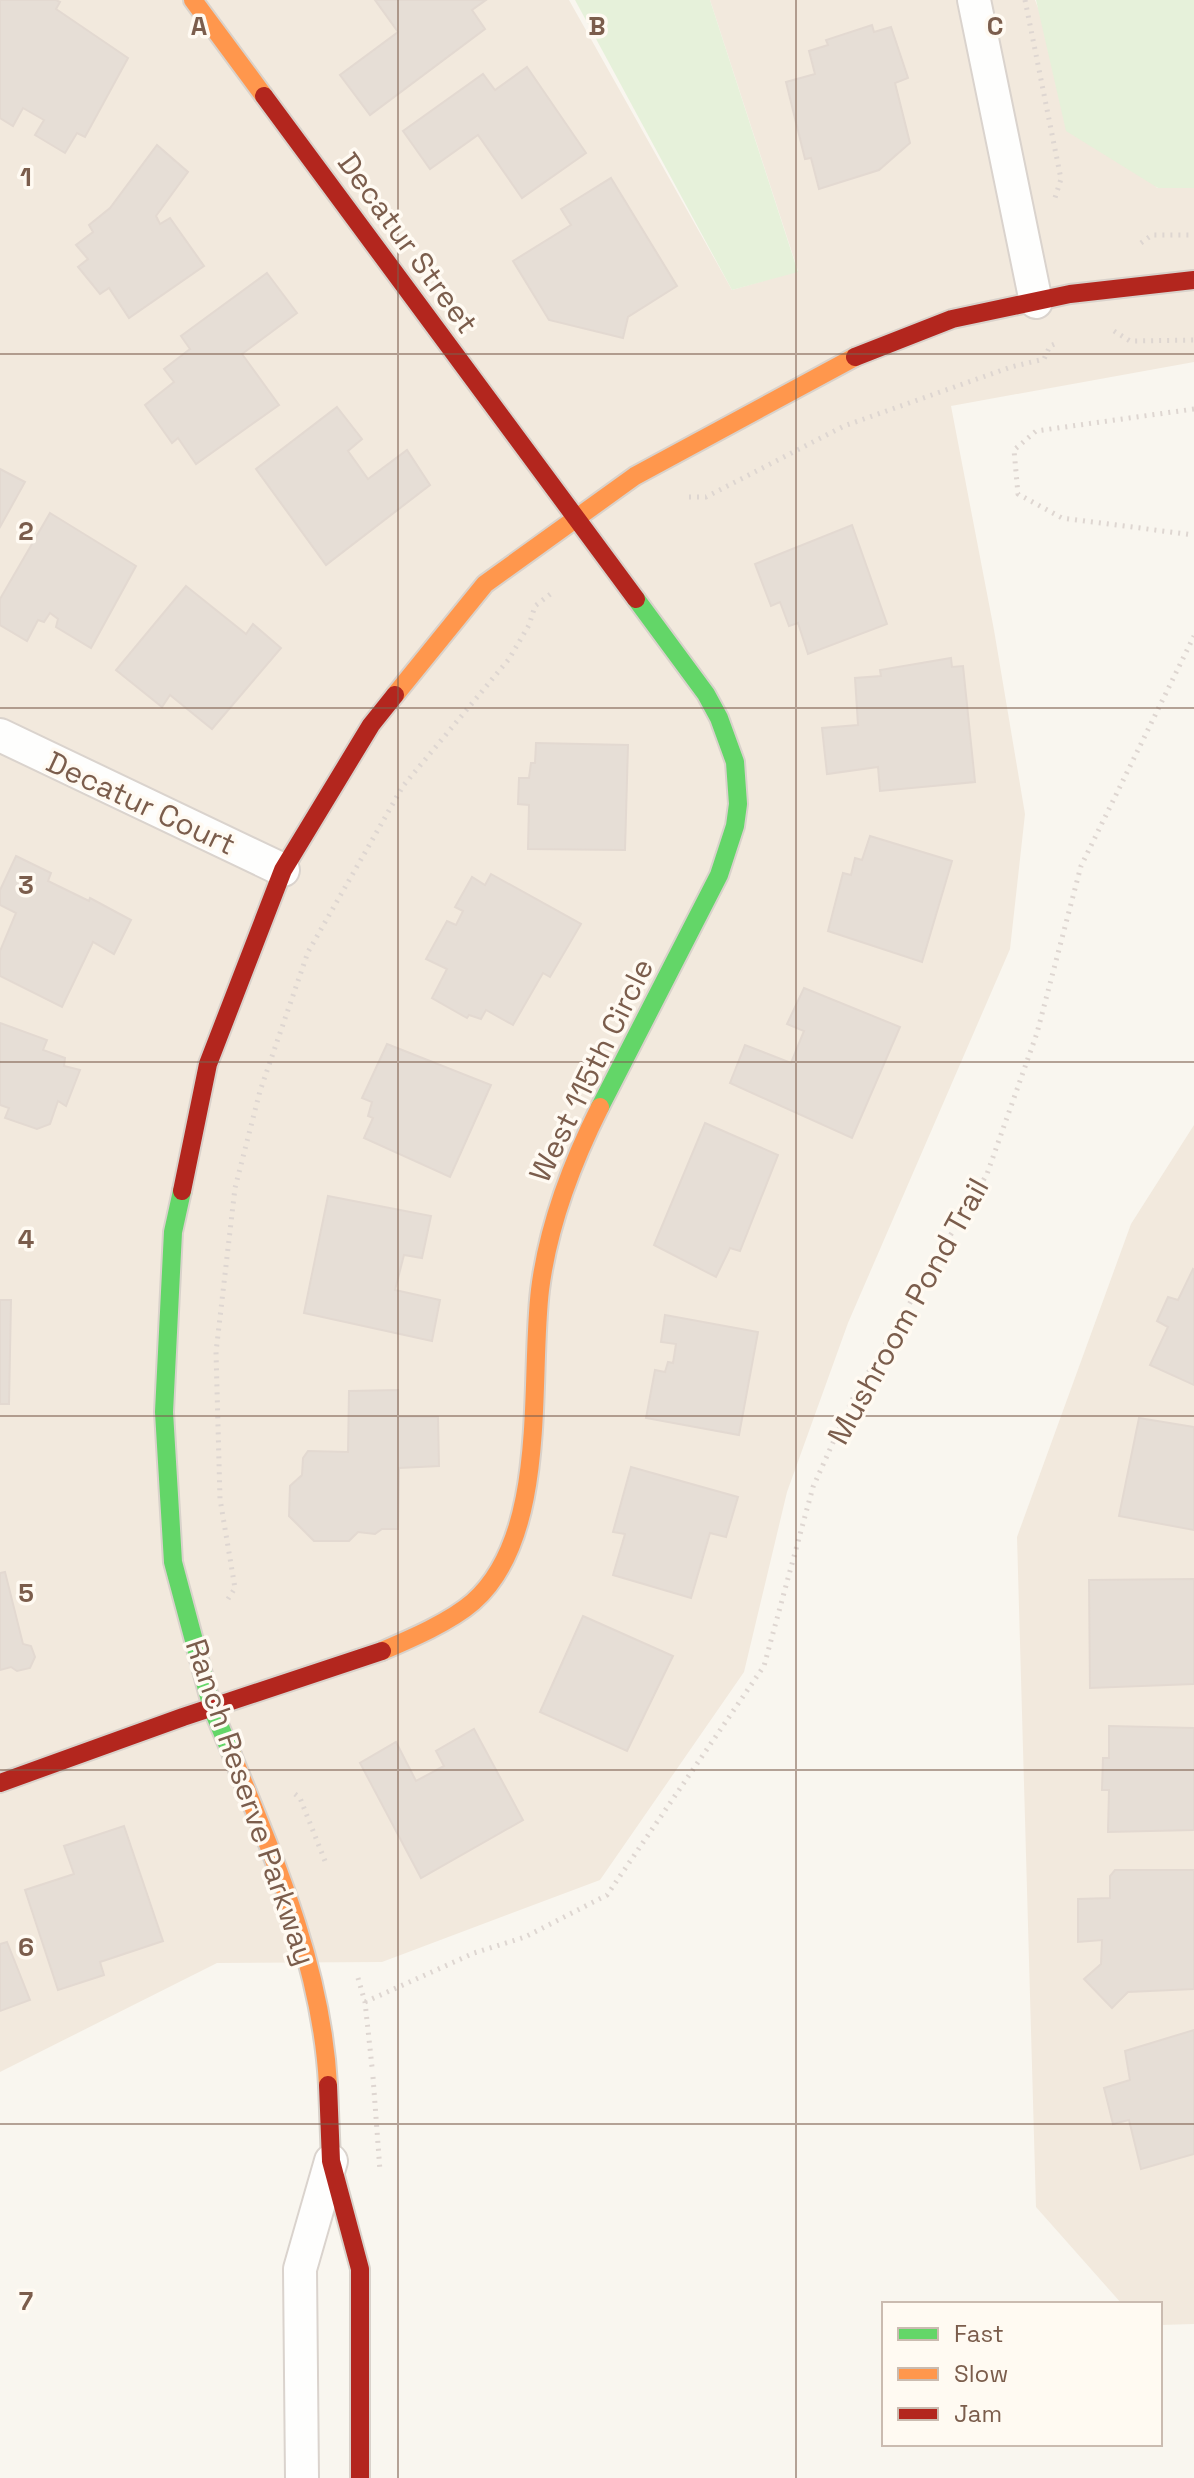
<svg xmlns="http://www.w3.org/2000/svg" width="1194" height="2478" font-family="'Space Grotesk',sans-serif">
	<rect width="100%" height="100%" fill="#f9f6ef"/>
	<!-- residential -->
	<g fill="#f2e9dd">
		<path d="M 0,0 L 569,0 L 732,290 L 798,271 L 710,0 L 1035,0 L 1040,13 L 1157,188 L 1194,188 L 1194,362 L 951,406 L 994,630 L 1025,814 L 1010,949 L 848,1323 L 787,1492 L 744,1672 L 600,1880 L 382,1962 L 217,1963 L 0,2072 Z"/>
		<path d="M 1194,1125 L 1194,2324 L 1160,2325 L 1160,2304 L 1122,2304 L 1036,2207 L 1017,1537 L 1131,1224 Z"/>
	</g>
	<!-- green -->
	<g fill="#e6f1da">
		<path d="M 575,0 L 710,0 L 798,272 L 732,290 Z"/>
		<path d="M 1036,0 L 1194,0 L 1194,188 L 1158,188 L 1066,131 Z"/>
	</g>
	<!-- building -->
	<g fill="#e6ded6" stroke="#e3d9d1" stroke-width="2">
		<path d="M 0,0 L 56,0 L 60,2 L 56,9 L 128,58 L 85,137 L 77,133 L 65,153 L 35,135 L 44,120 L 23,108 L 13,126 L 0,118 Z"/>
		<path d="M 375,0 L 486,0 L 472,10 L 485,29 L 370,115 L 340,75 L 398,32 Z"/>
		<path d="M 872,25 L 874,32 L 891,27 L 908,78 L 895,83 L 910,143 L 879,170 L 819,189 L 811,158 L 805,159 L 786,82 L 815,74 L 809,51 L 828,45 L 826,40 Z"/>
		<path d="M 527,67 L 586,153 L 522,198 L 478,135 L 430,169 L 403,131 L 483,74 L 495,90 Z"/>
		<path d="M 157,145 L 188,172 L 156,216 L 160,224 L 170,218 L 204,266 L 129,318 L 109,288 L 100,294 L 78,267 L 88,259 L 76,245 L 93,232 L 89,225 L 110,208 Z"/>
		<path d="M 611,178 L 677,286 L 628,317 L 623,338 L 549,320 L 513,261 L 571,225 L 561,209 Z"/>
		<path d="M 267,273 L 297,313 L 242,354 L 279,405 L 196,464 L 178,438 L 172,443 L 145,405 L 174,382 L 164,369 L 190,349 L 181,336 Z"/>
		<path d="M 337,407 L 362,439 L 348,451 L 368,479 L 407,450 L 430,485 L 326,565 L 256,469 Z"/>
		<path d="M 0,469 L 25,482 L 0,527 Z"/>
		<path d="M 50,513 L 136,566 L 91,648 L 56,627 L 58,619 L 50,613 L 44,622 L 38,620 L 27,641 L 0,625 L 0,599 Z"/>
		<path d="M 852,525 L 887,624 L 808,654 L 798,623 L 789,626 L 780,602 L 771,606 L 755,564 Z"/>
		<path d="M 186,586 L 246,634 L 253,624 L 281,648 L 212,729 L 170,695 L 162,707 L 116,670 Z"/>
		<path d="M 951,658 L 952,667 L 963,666 L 975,782 L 880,791 L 878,767 L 827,774 L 822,728 L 858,725 L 855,678 L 881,676 L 880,670 Z"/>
		<path d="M 536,743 L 628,745 L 625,850 L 528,849 L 529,805 L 518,804 L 519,778 L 529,778 L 531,763 L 535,763 Z"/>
		<path d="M 870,836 L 952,861 L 922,962 L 828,931 L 843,873 L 851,875 L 855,858 L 862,860 Z"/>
		<path d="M 16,856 L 51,873 L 48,881 L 89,901 L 90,898 L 131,920 L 114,954 L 93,942 L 62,1007 L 0,976 L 0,951 L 16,913 L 0,905 L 0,890 Z"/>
		<path d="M 491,874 L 581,924 L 550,977 L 543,973 L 513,1025 L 486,1010 L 481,1019 L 469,1015 L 467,1018 L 432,998 L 447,969 L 426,959 L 447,921 L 456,925 L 463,911 L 455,907 L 472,877 L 485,885 Z"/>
		<path d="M 804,988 L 900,1027 L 852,1138 L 730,1083 L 745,1045 L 791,1063 L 804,1031 L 787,1024 Z"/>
		<path d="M 0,1023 L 47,1040 L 43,1050 L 65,1058 L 64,1066 L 80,1070 L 66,1106 L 58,1101 L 50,1124 L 37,1129 L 5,1118 L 9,1108 L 0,1105 Z"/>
		<path d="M 387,1044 L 491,1085 L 450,1177 L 364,1138 L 373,1118 L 368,1116 L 372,1102 L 362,1098 Z"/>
		<path d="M 705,1123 L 778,1155 L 740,1251 L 730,1248 L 716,1277 L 654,1245 Z"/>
		<path d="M 328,1196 L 431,1216 L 422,1258 L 404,1255 L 395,1290 L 440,1300 L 432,1341 L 304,1313 Z"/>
		<path d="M 1193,1269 L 1194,1270 L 1194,1385 L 1150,1365 L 1168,1327 L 1157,1321 L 1168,1297 L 1178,1300 Z"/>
		<path d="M 0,1300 L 11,1300 L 9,1404 L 0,1404 Z"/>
		<path d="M 665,1315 L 758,1332 L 739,1435 L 646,1418 L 655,1370 L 665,1372 L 668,1362 L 673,1363 L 676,1344 L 661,1342 Z"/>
		<path d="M 398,1390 L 398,1417 L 438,1417 L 439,1466 L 399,1468 L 398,1529 L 382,1529 L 375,1534 L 358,1532 L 349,1541 L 314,1541 L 289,1516 L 290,1486 L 302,1475 L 303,1458 L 308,1451 L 348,1452 L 349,1391 Z"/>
		<path d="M 1139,1418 L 1194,1427 L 1194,1530 L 1119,1516 Z"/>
		<path d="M 631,1467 L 738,1497 L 726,1537 L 710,1533 L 691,1598 L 613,1575 L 625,1534 L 613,1532 Z"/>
		<path d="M 5,1572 L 23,1644 L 31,1646 L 35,1657 L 30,1668 L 17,1671 L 11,1667 L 0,1670 L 0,1573 Z"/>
		<path d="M 1194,1579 L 1194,1684 L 1090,1688 L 1089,1580 Z"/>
		<path d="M 583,1616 L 673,1656 L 627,1751 L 540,1712 Z"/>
		<path d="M 1109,1726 L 1194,1728 L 1194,1830 L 1108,1832 L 1109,1790 L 1102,1790 L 1103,1758 L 1109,1758 Z"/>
		<path d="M 474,1729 L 523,1820 L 421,1878 L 360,1763 L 396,1742 L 416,1781 L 444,1766 L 436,1751 Z"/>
		<path d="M 124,1826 L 163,1941 L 100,1962 L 104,1975 L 58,1990 L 25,1890 L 74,1874 L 64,1846 Z"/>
		<path d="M 1115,1870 L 1194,1870 L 1194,1989 L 1128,1992 L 1112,2008 L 1084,1979 L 1101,1964 L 1102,1940 L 1078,1942 L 1078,1899 L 1110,1898 L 1110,1876 Z"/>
		<path d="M 7,1942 L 30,2000 L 0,2011 L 0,1944 Z"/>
		<path d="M 1194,2030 L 1194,2154 L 1141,2169 L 1129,2120 L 1113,2124 L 1104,2088 L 1130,2080 L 1125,2051 Z"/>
	</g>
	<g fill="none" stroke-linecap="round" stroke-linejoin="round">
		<!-- street casing -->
		<g stroke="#dad3cd" stroke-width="36">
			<g id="street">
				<path d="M 974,0 L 1036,302"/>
				<path d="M 0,735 L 283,870"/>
				<path d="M 302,2478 L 300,2269 L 331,2161"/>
			</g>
		</g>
		<!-- fast casing -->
		<g stroke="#d9d2cb" stroke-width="22">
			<g id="fast">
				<path d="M 600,1107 L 719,875 L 735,826 L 738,804 L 735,762 L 719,718 L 706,694 L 636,599"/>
				<path d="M 182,1191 L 173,1232 L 164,1412 L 173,1562 L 212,1708 L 232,1755"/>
			</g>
		</g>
		<!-- slow casing -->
		<g stroke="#d9d2cb" stroke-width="22">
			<g id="slow">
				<path d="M 193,0 L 264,96"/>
				<path d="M 395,695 L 485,584 L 635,476 L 855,357"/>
				<path d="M 382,1651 C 410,1639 450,1622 473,1602 C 549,1535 529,1382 540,1290 C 548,1225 571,1165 600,1107"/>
				<path d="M 232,1755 C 275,1860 322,1969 328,2085"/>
			</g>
		</g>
		<!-- jam casing -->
		<g stroke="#d9d2cb" stroke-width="22">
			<g id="jam">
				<path d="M 264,96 L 636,599"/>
				<path d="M 855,357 L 952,319 L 1070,294 L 1194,280"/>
				<path d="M 182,1191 L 208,1064 L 283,870 L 371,725 L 395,695"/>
				<path d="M 0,1783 L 183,1717 L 382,1651"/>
				<path d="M 328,2085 L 331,2161 L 360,2269 L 360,2478"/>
			</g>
		</g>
		<!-- path -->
		<g stroke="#ded6d1" stroke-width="5" stroke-dasharray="2 6" stroke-linecap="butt">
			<path d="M 1025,0 L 1061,179 L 1054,201"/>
			<path d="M 1141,243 L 1152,235 L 1189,235"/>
			<path d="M 1114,331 L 1130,341 L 1194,340"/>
			<path d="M 1194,409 L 1036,431 L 1014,450 L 1018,494 L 1062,518 L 1194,535"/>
			<path d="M 689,497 L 706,497 L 844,426 L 1011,367 L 1044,359 L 1050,346 L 1057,343"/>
			<path d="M 228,1599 L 235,1588 L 220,1499 L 216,1352 L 235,1188 L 260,1091 L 308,952 L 403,786 L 509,659 L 529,625 L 535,606 L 553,592"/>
			<path d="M 295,1794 L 300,1798 L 325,1861"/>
			<path d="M 358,1978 L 365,2002 L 372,2067"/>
			<path d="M 365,2002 L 474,1953 L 525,1937 L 607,1895 L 764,1666 L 813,1487 L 853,1398 L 987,1174 L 1037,1033 L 1081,866 L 1194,636"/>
			<path d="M 373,2077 L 380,2171"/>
		</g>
		<!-- street -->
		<use href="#street" stroke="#fefefd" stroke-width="32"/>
		<!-- fast -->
		<use href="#fast" stroke="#63d668" stroke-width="18"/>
		<!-- slow -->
		<use href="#slow" stroke="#ff974d" stroke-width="18"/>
		<!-- jam -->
		<use href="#jam" stroke="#b3261e" stroke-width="18"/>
	</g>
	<!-- grid -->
	<path fill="none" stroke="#7b5d4c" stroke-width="2" stroke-opacity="0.55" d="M 398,0 L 398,2478M 796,0 L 796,2478M 0,354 L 1194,354M 0,708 L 1194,708M 0,1062 L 1194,1062M 0,1416 L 1194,1416M 0,1770 L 1194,1770M 0,2124 L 1194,2124"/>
	<g text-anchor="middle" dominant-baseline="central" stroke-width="7" stroke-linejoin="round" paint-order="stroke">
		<!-- street labels -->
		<g font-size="30" fill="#7b5d4c" stroke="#fffaf2">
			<text transform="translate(408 243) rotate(54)">Decatur Street</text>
			<text transform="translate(141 803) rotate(25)">Decatur Court</text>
			<text transform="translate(591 1070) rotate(-64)">West 115th Circle</text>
			<text transform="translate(908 1311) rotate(-61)">Mushroom Pond Trail</text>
			<text transform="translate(251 1802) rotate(71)">Ranch Reserve Parkway</text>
		</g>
	</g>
	<g font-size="26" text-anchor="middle" font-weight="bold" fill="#7b5d4c" stroke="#fffaf2" stroke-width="7" stroke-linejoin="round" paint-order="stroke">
		<text x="199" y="35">A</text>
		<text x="597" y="35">B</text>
		<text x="995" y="35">C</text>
		<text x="26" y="186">1</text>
		<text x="26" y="540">2</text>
		<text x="26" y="894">3</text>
		<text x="26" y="1248">4</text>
		<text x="26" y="1602">5</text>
		<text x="26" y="1956">6</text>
		<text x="26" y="2310">7</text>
	</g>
	<!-- legend -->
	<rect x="882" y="2302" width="280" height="144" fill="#fffaf2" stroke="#cabbb0" stroke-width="2"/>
	<rect x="898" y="2328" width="40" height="12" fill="#63d668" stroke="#cabbb0" stroke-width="2"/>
	<text x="954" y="2342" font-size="24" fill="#7b5d4c">Fast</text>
	<rect x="898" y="2368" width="40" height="12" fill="#ff974d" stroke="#cabbb0" stroke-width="2"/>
	<text x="954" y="2382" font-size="24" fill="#7b5d4c">Slow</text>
	<rect x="898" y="2408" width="40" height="12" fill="#b3261e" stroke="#cabbb0" stroke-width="2"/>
	<text x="954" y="2422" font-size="24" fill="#7b5d4c">Jam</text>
</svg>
